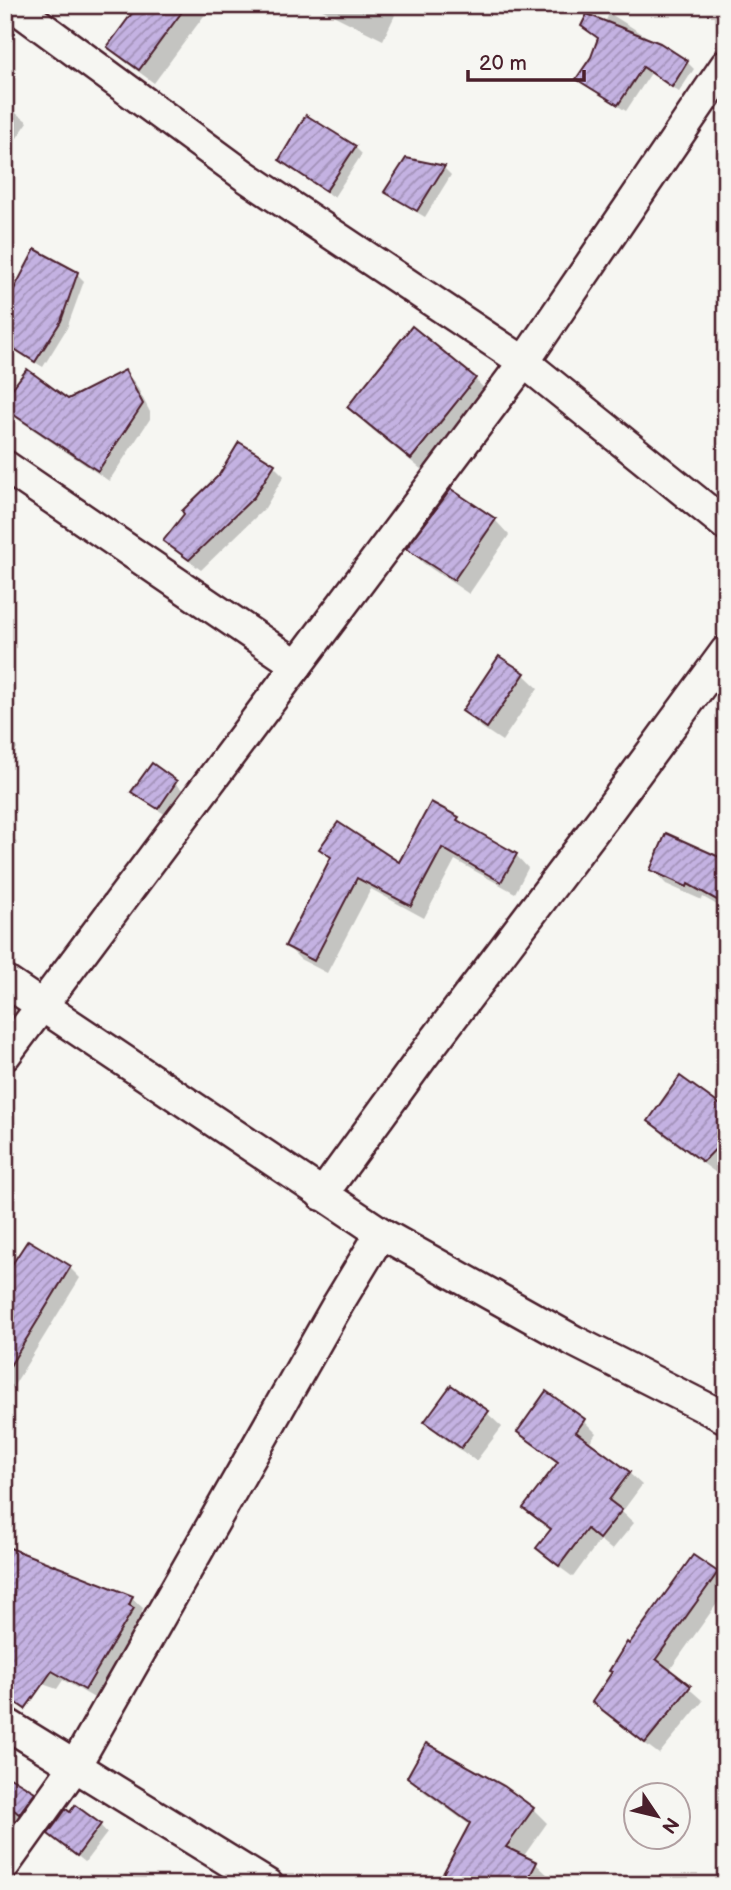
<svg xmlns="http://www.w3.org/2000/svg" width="731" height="1890" font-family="'Balsamiq Sans',sans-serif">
	<defs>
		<pattern id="building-hatch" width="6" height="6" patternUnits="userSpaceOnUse" patternTransform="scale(1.75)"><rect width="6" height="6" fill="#c4b2e2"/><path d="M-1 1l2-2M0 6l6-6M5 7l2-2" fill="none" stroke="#a190b7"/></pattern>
	</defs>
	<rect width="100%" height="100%" fill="#f6f6f2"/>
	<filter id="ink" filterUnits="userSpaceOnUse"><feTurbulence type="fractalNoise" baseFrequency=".0143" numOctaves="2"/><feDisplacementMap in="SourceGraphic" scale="14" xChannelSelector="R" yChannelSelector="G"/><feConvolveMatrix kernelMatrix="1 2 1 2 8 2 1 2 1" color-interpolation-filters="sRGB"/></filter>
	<g filter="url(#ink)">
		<!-- shadow -->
		<g fill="#0003">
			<path d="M 140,5 L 212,5 L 154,83 L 124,61 L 110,47 Z"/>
			<path d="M 313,5 L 385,5 L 395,15 L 383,40 Z"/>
			<path d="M 609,13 L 687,62 L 694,69 L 679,92 L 651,73 L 626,111 L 586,86 L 579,79 L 592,58 Z"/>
			<path d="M 5,105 L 28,122 L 5,155 Z"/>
			<path d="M 355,147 L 362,154 L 334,197 L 288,167 L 281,160 Z"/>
			<path d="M 444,168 L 451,175 L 425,217 L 394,199 L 386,192 Z"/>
			<path d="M 77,274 L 84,281 L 67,328 L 43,367 L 5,344 L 5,309 Z"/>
			<path d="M 125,372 L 135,383 L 150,412 L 150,419 L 109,481 L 13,416 L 5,409 L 67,401 Z"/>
			<path d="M 475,379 L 495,400 L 432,478 L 369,427 L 349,407 Z"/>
			<path d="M 273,465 L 284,476 L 265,508 L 201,570 L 177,552 L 166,541 Z"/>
			<path d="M 495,520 L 509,535 L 469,594 L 423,563 L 409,548 Z"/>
			<path d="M 523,674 L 538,688 L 502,741 L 478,725 L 464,711 Z"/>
			<path d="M 5,737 L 17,748 L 5,766 Z"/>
			<path d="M 152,766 L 183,790 L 166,815 L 141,799 L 134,792 Z"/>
			<path d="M 458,818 L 469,830 L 516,855 L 528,868 L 515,893 L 455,860 L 424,918 L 371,889 L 327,973 L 300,959 L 287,946 L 332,859 L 321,849 L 399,864 Z"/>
			<path d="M 5,831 L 17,843 L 5,861 Z"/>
			<path d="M 726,862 L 726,910 L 703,897 L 702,900 L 666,884 L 652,869 Z"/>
			<path d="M 726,1111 L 726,1168 L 719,1175 L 665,1136 L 650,1121 Z"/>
			<path d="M 28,1242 L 70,1268 L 80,1278 L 8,1395 L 5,1393 L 5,1279 Z"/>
			<path d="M 547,1394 L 584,1421 L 596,1433 L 589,1443 L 629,1473 L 642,1485 L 622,1512 L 634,1523 L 612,1550 L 600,1540 L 573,1577 L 551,1561 L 538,1548 L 551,1531 L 538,1521 L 525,1508 L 559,1464 L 532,1444 L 519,1432 Z"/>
			<path d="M 487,1413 L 502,1427 L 476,1461 L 441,1436 L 427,1422 Z"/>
			<path d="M 13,1550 L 132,1598 L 143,1608 L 140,1616 L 143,1620 L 96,1699 L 63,1680 L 57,1689 L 5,1671 Z"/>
			<path d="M 716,1573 L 726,1582 L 726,1591 L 669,1671 L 703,1701 L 659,1754 L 607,1715 L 594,1702 L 630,1646 Z"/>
			<path d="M 5,1776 L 34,1793 L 48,1807 L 5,1842 Z"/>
			<path d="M 409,1777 L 533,1809 L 547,1823 L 523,1857 L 536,1864 L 550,1877 L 546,1885 L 439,1885 L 471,1826 L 423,1791 Z"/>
			<path d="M 100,1825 L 107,1833 L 85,1862 L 50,1834 Z"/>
		</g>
		<!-- building -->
		<g fill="url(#building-hatch)" stroke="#4a1f2b" stroke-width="2">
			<path d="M 138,5 L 187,5 L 139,70 L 107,47 Z"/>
			<path d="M 587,14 L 660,43 L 688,61 L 672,87 L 643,67 L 618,105 L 576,79 L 591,57 L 598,38 L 581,26 Z"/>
			<path d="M 306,115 L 356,146 L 326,191 L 279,160 Z"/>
			<path d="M 406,158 L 445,166 L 417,211 L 384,192 Z"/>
			<path d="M 35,249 L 78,272 L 61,321 L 35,362 L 5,343 L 5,306 Z"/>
			<path d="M 412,326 L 476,378 L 411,459 L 347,407 Z"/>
			<path d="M 27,369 L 68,399 L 125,370 L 143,404 L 98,471 L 5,409 L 5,398 Z"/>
			<path d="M 239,442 L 275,464 L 254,497 L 189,560 L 163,541 L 184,514 L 182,511 L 219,475 Z"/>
			<path d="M 451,489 L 496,519 L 454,580 L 406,549 Z"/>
			<path d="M 499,656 L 525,673 L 487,728 L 462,711 Z"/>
			<path d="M 152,763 L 177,781 L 158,809 L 131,792 Z"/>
			<path d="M 431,802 L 459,817 L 457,820 L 517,854 L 501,882 L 442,848 L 411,906 L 357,878 L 314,961 L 285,946 L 331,857 L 319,849 L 338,822 L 399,862 Z"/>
			<path d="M 666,833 L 726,860 L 726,905 L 688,884 L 687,887 L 650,870 Z"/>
			<path d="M 680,1076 L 726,1109 L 726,1138 L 703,1162 L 648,1121 Z"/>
			<path d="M 28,1240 L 71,1266 L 5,1374 L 5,1275 Z"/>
			<path d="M 451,1385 L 489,1411 L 461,1448 L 424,1422 Z"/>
			<path d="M 546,1391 L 585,1419 L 576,1432 L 630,1472 L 609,1500 L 622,1510 L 599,1539 L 587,1529 L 559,1566 L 536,1548 L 551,1529 L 523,1508 L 558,1462 L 517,1432 Z"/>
			<path d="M 5,1546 L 133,1596 L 129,1605 L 134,1608 L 85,1690 L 52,1671 L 25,1709 L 5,1695 Z"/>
			<path d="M 693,1555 L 718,1572 L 656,1659 L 691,1686 L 645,1743 L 592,1702 L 612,1672 L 609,1671 L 627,1642 L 629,1644 Z"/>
			<path d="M 426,1743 L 504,1786 L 534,1808 L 506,1847 L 537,1862 L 525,1885 L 437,1885 L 470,1823 L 407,1777 Z"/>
			<path d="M 5,1774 L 35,1792 L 19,1814 L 5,1803 Z"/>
			<path d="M 75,1805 L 101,1824 L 77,1856 L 48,1834 L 66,1809 L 70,1812 Z"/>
		</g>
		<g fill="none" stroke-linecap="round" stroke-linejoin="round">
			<!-- street casing -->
			<g stroke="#4a1f2b" stroke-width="35">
				<g id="street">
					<path d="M 12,5 L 245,176 L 524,362 L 726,525"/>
					<path d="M 5,466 L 297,665"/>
					<path d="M 5,981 L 381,1233 L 574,1341 L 726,1418"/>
					<path d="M 5,1055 L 524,362 L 726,65"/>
					<path d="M 322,1195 L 423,1056 L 607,813 L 726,651"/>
					<path d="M 5,1723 L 268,1885"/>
					<path d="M 5,1864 L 75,1766 L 338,1304 L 381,1233"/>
				</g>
			</g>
			<!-- street -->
			<use href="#street" stroke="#f6f6f2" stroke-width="30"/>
		</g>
	</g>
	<!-- margin -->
	<rect width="731" height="1890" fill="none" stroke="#f6f6f2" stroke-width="28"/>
	<rect x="14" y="14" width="703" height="1862" fill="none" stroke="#4a1f2b" stroke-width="2.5" filter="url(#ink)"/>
	<!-- north arrow -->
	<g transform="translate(657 1816) rotate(125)"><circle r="33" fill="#f6f6f2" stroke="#b1a0a2" stroke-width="2"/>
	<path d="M0-5L12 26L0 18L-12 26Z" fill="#4a1f2b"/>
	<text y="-10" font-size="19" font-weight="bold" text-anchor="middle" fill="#4a1f2b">N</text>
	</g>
	<!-- scale -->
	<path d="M468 70v10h116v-10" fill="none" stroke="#4a1f2b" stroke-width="3.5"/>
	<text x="479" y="70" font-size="21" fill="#4a1f2b" stroke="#f6f6f2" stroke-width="5" paint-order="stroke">20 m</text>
</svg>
